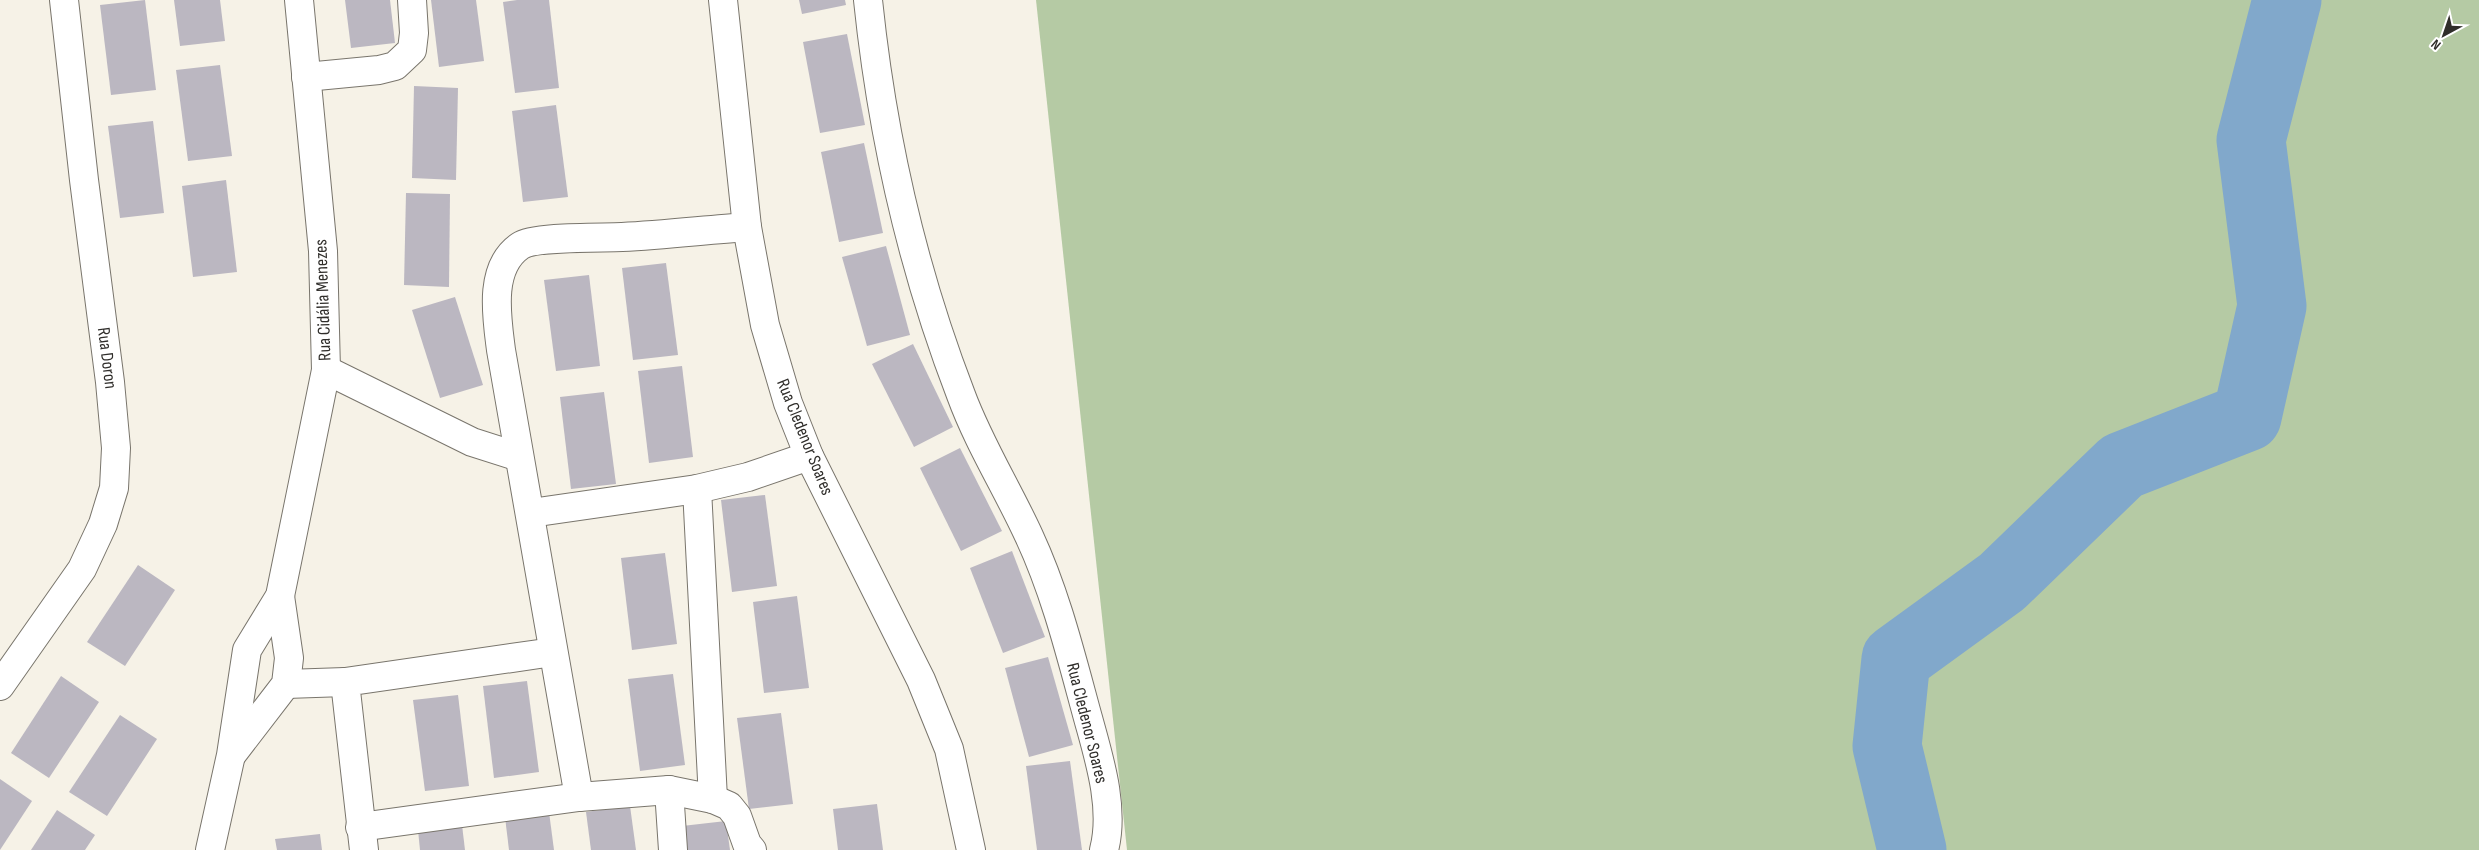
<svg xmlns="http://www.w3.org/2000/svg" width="2479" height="850" font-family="'Sofia Sans Condensed',sans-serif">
	<rect width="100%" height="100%" fill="#f6f2e7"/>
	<!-- green -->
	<path fill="#b5caa4" d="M 1036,0 L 2479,0 L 2479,850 L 1127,850 Z"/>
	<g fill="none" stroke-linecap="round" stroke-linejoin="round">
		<!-- river -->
		<path stroke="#81a8cb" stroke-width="69" d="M 1912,850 L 1887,746 L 1896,659 L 2002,582 L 2122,466 L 2247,417 L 2272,306 L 2251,140 L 2287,0"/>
	</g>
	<!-- building -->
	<g fill="#bbb7c1">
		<path d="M 145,0 L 156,90 L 111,95 L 100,5 Z"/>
		<path d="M 174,0 L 220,0 L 225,41 L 180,46 Z"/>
		<path d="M 345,0 L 390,0 L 395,43 L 351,48 Z"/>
		<path d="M 431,0 L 476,0 L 484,61 L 439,67 Z"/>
		<path d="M 517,0 L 549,0 L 559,88 L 515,93 L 503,2 Z"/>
		<path d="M 799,0 L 845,0 L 846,5 L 802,14 Z"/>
		<path d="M 847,34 L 865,125 L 820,133 L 803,42 Z"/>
		<path d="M 220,65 L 232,156 L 188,161 L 176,70 Z"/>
		<path d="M 414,86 L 458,88 L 456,180 L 412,178 Z"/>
		<path d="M 556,105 L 568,197 L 523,202 L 512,111 Z"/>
		<path d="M 153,121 L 164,213 L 120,218 L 108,126 Z"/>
		<path d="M 864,143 L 883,233 L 839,242 L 821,152 Z"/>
		<path d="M 226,180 L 237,272 L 193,277 L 182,186 Z"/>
		<path d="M 406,193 L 450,194 L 449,287 L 404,285 Z"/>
		<path d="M 886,246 L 910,335 L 867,346 L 842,257 Z"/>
		<path d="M 666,263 L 678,355 L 633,360 L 622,268 Z"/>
		<path d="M 589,275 L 600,366 L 556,371 L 544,280 Z"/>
		<path d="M 455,297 L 483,385 L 440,398 L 412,310 Z"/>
		<path d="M 913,344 L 953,427 L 914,447 L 872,364 Z"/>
		<path d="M 682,366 L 693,457 L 649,463 L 638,371 Z"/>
		<path d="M 604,392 L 616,484 L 571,489 L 560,397 Z"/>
		<path d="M 960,448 L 1002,531 L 961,551 L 920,468 Z"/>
		<path d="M 765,495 L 777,586 L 732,592 L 721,500 Z"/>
		<path d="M 1012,551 L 1045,637 L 1003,653 L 970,568 Z"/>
		<path d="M 665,553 L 677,644 L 632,650 L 621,558 Z"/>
		<path d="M 138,565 L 175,590 L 125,666 L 87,642 Z"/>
		<path d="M 797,596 L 809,688 L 764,693 L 753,602 Z"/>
		<path d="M 1048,657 L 1073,745 L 1029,757 L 1005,668 Z"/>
		<path d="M 673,674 L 685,765 L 640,771 L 628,679 Z"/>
		<path d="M 61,676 L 99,702 L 49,778 L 11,753 Z"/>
		<path d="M 527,681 L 539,772 L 494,778 L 483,686 Z"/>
		<path d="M 458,695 L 469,786 L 425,791 L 413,700 Z"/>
		<path d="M 781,713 L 793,804 L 749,809 L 737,718 Z"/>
		<path d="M 120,715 L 157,739 L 107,816 L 69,792 Z"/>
		<path d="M 1070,761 L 1082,850 L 1037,850 L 1026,766 Z"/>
		<path d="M 0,779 L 32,801 L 0,850 Z"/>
		<path d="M 877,804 L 883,850 L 838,850 L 833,809 Z"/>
		<path d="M 630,806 L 636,850 L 591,850 L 586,812 Z"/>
		<path d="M 57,810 L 95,835 L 85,850 L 31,850 Z"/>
		<path d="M 549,812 L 554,850 L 509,850 L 505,817 Z"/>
		<path d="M 726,821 L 730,850 L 685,850 L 682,826 Z"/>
		<path d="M 462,825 L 465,850 L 420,850 L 418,830 Z"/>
		<path d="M 320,834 L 322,850 L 277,850 L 275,839 Z"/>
	</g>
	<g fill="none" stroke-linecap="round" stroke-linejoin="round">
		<!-- street casing -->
		<g stroke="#79756c" stroke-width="30">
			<g id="street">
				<path d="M 868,0 C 882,135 912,268 961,395 C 979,444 1007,488 1029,536 C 1056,594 1071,656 1088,718 C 1099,758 1115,808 1104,850"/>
				<path d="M 306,77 L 379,70 L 395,66 L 412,50 L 414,33 L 412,0"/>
				<path d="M 326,370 L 472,442 L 519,457"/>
				<path d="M 697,489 L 713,799"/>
				<path d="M 531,513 L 697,489 L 748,477 L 809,456"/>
				<path d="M 286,684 L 345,682"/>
				<path d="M 0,686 L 82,569 L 103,524 L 114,488 L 116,448 L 110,382 L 84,180 L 64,0"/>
				<path d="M 669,790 L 673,850"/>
				<path d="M 579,797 L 501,350 C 497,318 488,268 520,246 C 534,236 601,238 622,237 C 664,235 705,230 747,227"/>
				<path d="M 360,827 L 579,797 L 669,790 L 713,799 L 729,806 L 737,816 L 747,844 L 752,850"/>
				<path d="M 364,850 L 345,682 L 553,652"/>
			</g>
		</g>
		<!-- secondary casing -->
		<g stroke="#79756c" stroke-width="30">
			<g id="secondary">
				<path d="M 723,0 L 747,227 L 765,325 L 788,403 L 809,456 L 921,680 L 949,749 L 971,850"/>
				<path d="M 233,753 L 286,684 L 289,658 L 280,596"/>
				<path d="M 210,850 L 231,755 L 247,650 L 280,596 L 326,370 L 323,251 L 299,0"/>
			</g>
		</g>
		<!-- street -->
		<use href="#street" stroke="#fff" stroke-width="28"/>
		<!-- secondary -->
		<use href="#secondary" stroke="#fff" stroke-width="28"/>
	</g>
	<g text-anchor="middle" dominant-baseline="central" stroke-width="4" stroke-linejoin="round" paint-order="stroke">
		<!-- street labels -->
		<g font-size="18" fill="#2f2d2a" stroke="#fff">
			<text transform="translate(323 300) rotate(-92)">Rua Cidália Menezes</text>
			<text transform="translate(107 358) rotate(83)">Rua Doron</text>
			<text transform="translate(805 437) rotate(68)">Rua Cledenor Soares</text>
			<text transform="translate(1087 723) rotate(76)">Rua Cledenor Soares</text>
		</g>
	</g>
	<!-- north arrow -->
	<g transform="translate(2444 35) rotate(220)" stroke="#ffffff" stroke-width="4" paint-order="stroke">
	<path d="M0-4L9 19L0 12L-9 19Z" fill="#2f2d2a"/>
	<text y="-8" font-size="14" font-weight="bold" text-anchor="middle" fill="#2f2d2a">N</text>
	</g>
</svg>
